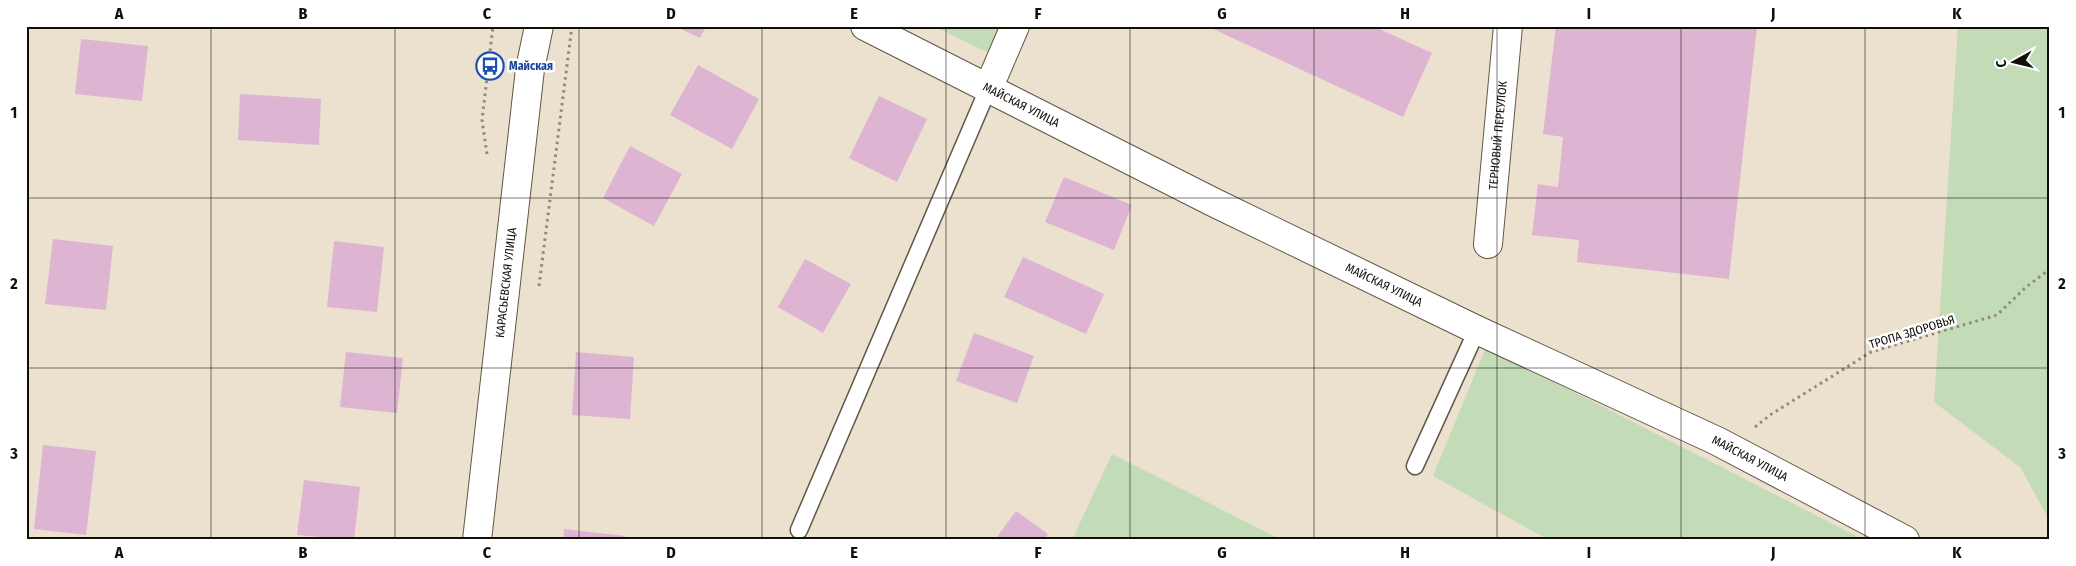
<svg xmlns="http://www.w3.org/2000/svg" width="2076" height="566" font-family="'Fira Sans Condensed',sans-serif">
	<rect width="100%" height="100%" fill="#ece0ce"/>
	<!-- green -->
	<g fill="#c3dcb7">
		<path d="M 933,26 L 1000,26 L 987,52 Z"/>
		<path d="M 1958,26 L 2050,26 L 2050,522 L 2021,468 L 1934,402 Z"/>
		<path d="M 1486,347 L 1864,540 L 1549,540 L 1433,476 Z"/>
		<path d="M 1112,454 L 1282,540 L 1072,540 Z"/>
	</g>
	<!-- building -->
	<g fill="#ddb5d3">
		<path d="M 675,26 L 706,26 L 700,38 Z"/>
		<path d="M 1207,26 L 1373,26 L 1432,53 L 1403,117 Z"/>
		<path d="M 1556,26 L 1757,26 L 1729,279 L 1577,262 L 1579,240 L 1532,235 L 1538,184 L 1558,187 L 1563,137 L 1543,134 Z"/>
		<path d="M 81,39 L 148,46 L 142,101 L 75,94 Z"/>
		<path d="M 698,65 L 759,99 L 732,149 L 670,115 Z"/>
		<path d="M 240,94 L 321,99 L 319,145 L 238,140 Z"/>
		<path d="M 879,96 L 927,119 L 897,182 L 849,158 Z"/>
		<path d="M 630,146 L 682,174 L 654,226 L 603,198 Z"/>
		<path d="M 1064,177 L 1132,205 L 1114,250 L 1045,222 Z"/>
		<path d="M 53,239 L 113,246 L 106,310 L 45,304 Z"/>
		<path d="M 334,241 L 384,247 L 377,312 L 327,307 Z"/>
		<path d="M 1023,257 L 1104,294 L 1086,334 L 1004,297 Z"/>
		<path d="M 805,259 L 851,284 L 823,333 L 778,307 Z"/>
		<path d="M 974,333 L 1034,356 L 1017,403 L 956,381 Z"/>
		<path d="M 346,352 L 403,358 L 397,413 L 340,407 Z"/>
		<path d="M 576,352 L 634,357 L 630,419 L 572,415 Z"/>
		<path d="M 43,445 L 96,451 L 86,535 L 34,529 Z"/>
		<path d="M 304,480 L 360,487 L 354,540 L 297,535 Z"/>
		<path d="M 1016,511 L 1048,534 L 1044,540 L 1000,540 L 997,537 Z"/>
		<path d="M 564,529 L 625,536 L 625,540 L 563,540 Z"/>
	</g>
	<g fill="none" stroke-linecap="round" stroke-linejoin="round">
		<!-- lane casing -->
		<g stroke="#615747" stroke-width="19">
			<g id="lane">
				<path d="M 1415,466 L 1477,330"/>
				<path d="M 799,530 L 988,89"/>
			</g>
		</g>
		<!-- street casing -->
		<g stroke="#615747" stroke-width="30">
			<g id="street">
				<path id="s1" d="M 865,26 L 1215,203 L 1477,330 L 1717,441 L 1905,540"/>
				<path d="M 988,89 L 1015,26"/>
				<path id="s2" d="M 1488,244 L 1508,26"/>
				<path id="s3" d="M 477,540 L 530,69 L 539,26"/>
			</g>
		</g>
		<!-- path -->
		<g stroke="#91887b" stroke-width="3" stroke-dasharray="2.5 4" stroke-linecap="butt">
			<path d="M 487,154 L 482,120 L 493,26"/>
			<path d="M 539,286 L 572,26"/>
			<path d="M 1755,427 L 1770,415 L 1871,352 L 1997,315 L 2025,288 L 2050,269"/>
		</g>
		<!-- lane -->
		<use href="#lane" stroke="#fff" stroke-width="16"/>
		<!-- street -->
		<use href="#street" stroke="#fff" stroke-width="28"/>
	</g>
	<!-- grid -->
	<path fill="none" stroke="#120e08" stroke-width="1" stroke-opacity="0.55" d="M 211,26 L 211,540M 395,26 L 395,540M 579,26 L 579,540M 762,26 L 762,540M 946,26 L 946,540M 1130,26 L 1130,540M 1314,26 L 1314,540M 1497,26 L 1497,540M 1681,26 L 1681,540M 1865,26 L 1865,540M 26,198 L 2050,198M 26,368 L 2050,368"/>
	<!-- icons -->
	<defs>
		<g id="bus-ring" transform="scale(1.4375)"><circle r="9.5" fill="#fff" stroke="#1a4fb4" stroke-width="1.5"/><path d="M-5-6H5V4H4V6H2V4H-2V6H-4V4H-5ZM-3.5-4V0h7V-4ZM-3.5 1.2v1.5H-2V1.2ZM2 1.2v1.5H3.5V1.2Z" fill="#1a4fb4"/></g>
	</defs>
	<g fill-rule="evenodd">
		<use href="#bus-ring" x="490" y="66"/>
	</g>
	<g text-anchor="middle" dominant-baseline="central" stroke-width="5" stroke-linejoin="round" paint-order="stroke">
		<!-- transit labels -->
		<g font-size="12" font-weight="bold" fill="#164399" stroke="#fff" text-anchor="start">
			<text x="509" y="66">Майская</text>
		</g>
		<!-- street labels -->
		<g font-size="12" fill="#120e08" stroke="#fff">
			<text stroke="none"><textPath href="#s1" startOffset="175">МАЙСКАЯ УЛИЦА</textPath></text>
			<text stroke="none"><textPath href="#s2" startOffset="109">ТЕРНОВЫЙ ПЕРЕУЛОК</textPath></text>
			<text stroke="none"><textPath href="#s3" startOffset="259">КАРАСЬЕВСКАЯ УЛИЦА</textPath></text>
			<text stroke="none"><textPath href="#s1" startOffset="580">МАЙСКАЯ УЛИЦА</textPath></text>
			<text transform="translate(1912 332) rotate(-17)">ТРОПА ЗДОРОВЬЯ</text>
			<text stroke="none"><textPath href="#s1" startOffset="985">МАЙСКАЯ УЛИЦА</textPath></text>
		</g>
	</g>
	<!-- border -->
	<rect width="2076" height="566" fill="none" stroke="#ffffff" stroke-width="55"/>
	<!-- north arrow -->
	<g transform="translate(2014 62) rotate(262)" stroke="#ffffff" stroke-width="4" paint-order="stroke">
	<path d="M0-4L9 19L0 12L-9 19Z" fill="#120e08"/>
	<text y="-8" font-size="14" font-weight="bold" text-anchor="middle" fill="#120e08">С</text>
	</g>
	<rect x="28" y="28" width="2020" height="510" fill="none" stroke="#120e08" stroke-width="2"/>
	<g font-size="16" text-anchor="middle" font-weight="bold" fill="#120e08">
		<text x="119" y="19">A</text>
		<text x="303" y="19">B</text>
		<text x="487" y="19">C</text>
		<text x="671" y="19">D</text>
		<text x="854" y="19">E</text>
		<text x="1038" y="19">F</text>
		<text x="1222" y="19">G</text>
		<text x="1405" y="19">H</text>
		<text x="1589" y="19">I</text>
		<text x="1773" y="19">J</text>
		<text x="1957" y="19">K</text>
		<text x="14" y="118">1</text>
		<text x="2062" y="118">1</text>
		<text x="14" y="289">2</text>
		<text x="2062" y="289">2</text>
		<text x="14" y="459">3</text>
		<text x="2062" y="459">3</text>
		<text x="119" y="558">A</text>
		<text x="303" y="558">B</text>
		<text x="487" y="558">C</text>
		<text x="671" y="558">D</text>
		<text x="854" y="558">E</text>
		<text x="1038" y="558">F</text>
		<text x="1222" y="558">G</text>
		<text x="1405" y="558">H</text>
		<text x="1589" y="558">I</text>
		<text x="1773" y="558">J</text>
		<text x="1957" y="558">K</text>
	</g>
</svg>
